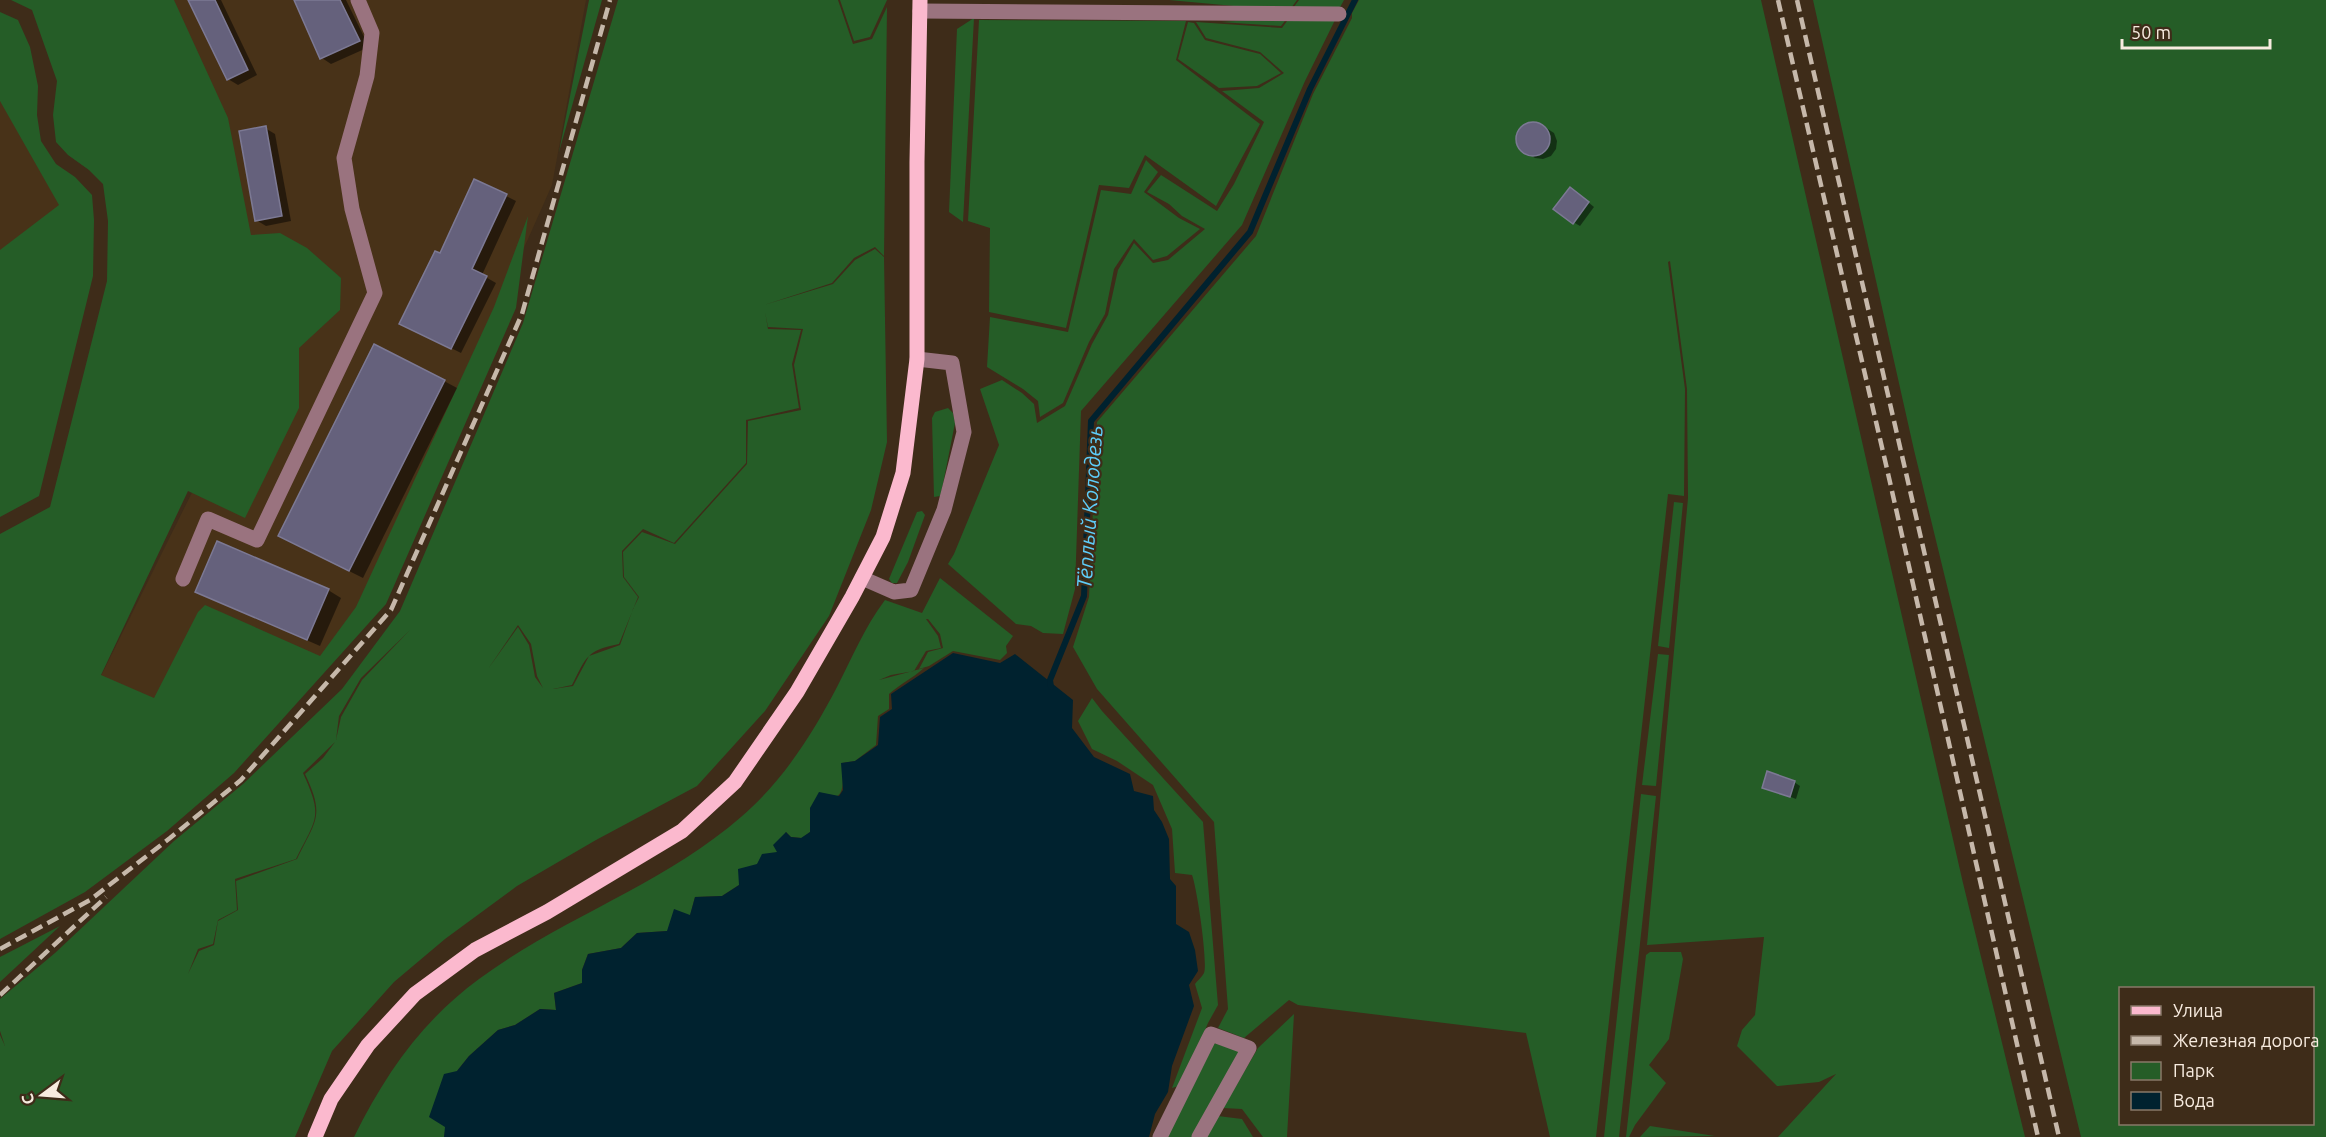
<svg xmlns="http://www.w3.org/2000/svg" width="2326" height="1137" font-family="Ubuntu,sans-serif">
	<rect width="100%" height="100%" fill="#3e2c19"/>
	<!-- built -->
	<g fill="#483218">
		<path d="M 164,0 L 586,0 L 552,185 L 362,612 L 322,663 L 155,699 L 101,676 L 224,428 Z"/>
		<path d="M 0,88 L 69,209 L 0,258 Z"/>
	</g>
	<!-- green -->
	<g fill="#255d27" fill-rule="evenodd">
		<path d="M 11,0 L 174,0 L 228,118 L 251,235 L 280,233 L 307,248 L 341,278 L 340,310 L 299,348 L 299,408 L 245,518 L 188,491 L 101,675 L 154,698 L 198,612 L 205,605 L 320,656 L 356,607 L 494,307 L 528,216 L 516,308 L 386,604 L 234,773 L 167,831 L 85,892 L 0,939 L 0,534 L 50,507 L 107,281 L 108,221 L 103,184 L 89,170 L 68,155 L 56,142 L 53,115 L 57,81 L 32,10 Z"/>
		<path d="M 589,0 L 602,0 L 559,152 Z"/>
		<path d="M 618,0 L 838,0 L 853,44 L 872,39 L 887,7 L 884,256 L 875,247 L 854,258 L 832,283 L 764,305 L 833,284 L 855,260 L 875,249 L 884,257 L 887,442 L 871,510 L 829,616 L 765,711 L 697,786 L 596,840 L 517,886 L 445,939 L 394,982 L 332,1051 L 295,1137 L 0,1137 L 0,1035 L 5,1046 L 0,1031 L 0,999 L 55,953 L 174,841 L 243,784 L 342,689 L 400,611 L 523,323 ZM 765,312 L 768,327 L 803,329 L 794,365 L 801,410 L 748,421 L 747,464 L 675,544 L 642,532 L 623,552 L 624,577 L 639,597 L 633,609 L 620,645 L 589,656 L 573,686 L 553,689 L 572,685 C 586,658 586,650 619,644 L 638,597 L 623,577 L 622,551 L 643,529 L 674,543 L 746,463 L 746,420 L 799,408 L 792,364 L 801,330 L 768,329 ZM 518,625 L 531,644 L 537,676 L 543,688 L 535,677 L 529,645 L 518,627 L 488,669 ZM 410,630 L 362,680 L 341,717 L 336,740 L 339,716 L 361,678 ZM 335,742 L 323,758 L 305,774 C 325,816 316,820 297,859 L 236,881 L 238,910 L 218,921 L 214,945 L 199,951 L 188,974 L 198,949 L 213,944 L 218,920 L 237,910 L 235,879 L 296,859 C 317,817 323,817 303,773 Z"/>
		<path d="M 840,0 L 887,0 L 870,37 L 854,41 Z"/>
		<path d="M 1169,0 L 1297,0 L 1289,11 Z"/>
		<path d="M 1299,0 L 1344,0 L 1338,11 L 1290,12 Z"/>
		<path d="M 1359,0 L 1761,0 L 1963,883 L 2025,1137 L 1778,1137 L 1836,1074 L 1819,1082 L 1777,1086 L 1737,1046 L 1742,1030 L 1755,1015 L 1764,937 L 1647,945 L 1688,498 L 1687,389 L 1670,261 L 1668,262 L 1685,389 L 1684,496 L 1668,494 L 1596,1137 L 1550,1137 L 1526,1033 L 1298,1005 L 1289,1000 L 1244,1038 L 1218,1028 L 1228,1009 L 1214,822 L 1097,689 L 1073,647 L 1089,597 L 1097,422 L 1256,236 L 1313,94 L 1352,18 L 1352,13 Z"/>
		<path d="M 1813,0 L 2326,0 L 2326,1137 L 2081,1137 L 1914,450 ZM 2120,988 L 2312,988 L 2312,1124 L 2120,1124 Z"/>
		<path d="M 0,12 L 18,20 L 30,47 L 38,86 L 37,115 L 41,141 L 56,164 L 75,177 L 92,195 L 94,220 L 93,276 L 39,496 L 0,517 L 0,250 L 59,205 L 0,101 Z"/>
		<path d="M 1337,16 L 1305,81 L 1242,225 L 1081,411 L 1075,589 L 1063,634 L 1043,633 L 1031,626 L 1016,624 L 948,564 L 954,554 L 999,445 L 980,389 L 1002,380 L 1022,393 L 1034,404 L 1037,423 L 1065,406 L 1092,344 L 1108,315 L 1118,270 L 1134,243 L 1153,263 L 1168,260 L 1205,229 L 1182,216 L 1169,204 L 1147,192 L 1161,175 L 1217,211 L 1234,184 L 1264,122 L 1222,91 L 1259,88 L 1284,73 L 1260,52 L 1206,38 L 1196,22 L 1282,28 L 1290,17 Z"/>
		<path d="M 1288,17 L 1281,26 L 1221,22 Z"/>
		<path d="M 974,18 L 963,222 L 949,212 L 957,29 Z"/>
		<path d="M 979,20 L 1186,21 L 1176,60 L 1260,124 L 1216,206 L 1145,155 L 1129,188 L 1099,185 L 1066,328 L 989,312 L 990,228 L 968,221 Z"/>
		<path d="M 1188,22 L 1194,23 L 1205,40 L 1260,54 L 1281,73 L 1257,86 L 1219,88 L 1178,59 Z"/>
		<path d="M 1146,160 L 1158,172 L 1144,192 L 1179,218 L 1200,229 L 1167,256 L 1153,260 L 1134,239 L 1114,269 L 1105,314 L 1089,342 L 1063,403 L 1040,417 L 1038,401 L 1023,389 L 987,367 L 990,317 L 1068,332 L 1101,190 L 1131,194 Z"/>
		<path d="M 948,408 L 953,413 L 955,423 L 942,489 L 940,496 L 934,497 L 932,418 L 935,412 Z"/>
		<path d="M 1674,502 L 1683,503 L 1669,648 L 1658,646 Z"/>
		<path d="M 922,511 L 925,515 L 908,562 L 897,583 L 892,583 L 889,579 L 917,512 Z"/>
		<path d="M 940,578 L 1013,636 L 1006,646 L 1007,653 L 1000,660 L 953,651 L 929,666 L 919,669 L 928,652 L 943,648 L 940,634 L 928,619 L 926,619 L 938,636 L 941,648 L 926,651 L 914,671 L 891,675 L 879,680 L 924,668 C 913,678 900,684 889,694 L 889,709 L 878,716 L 876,745 L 855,761 L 842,763 C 845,800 842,795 810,808 L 810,832 L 802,838 L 791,837 L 786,832 L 778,852 L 757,864 L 739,885 L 722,896 L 695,897 L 690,916 L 667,931 L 637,933 L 621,948 L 588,954 L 582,970 L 582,983 L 554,993 L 556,1010 L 540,1009 L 515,1025 L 498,1030 L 469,1056 L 457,1071 L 444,1137 L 354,1137 C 386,1073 421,1022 479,979 C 561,918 663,885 741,817 C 782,782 812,735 837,687 C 853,656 864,628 885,600 L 922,613 Z"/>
		<path d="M 1658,654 L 1669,655 L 1656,786 L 1642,785 Z"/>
		<path d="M 1092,698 L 1102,711 L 1203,822 L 1218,1005 L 1208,1023 L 1182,1085 L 1172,1088 L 1202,1008 L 1195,984 C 1197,981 1202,977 1204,973 C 1208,963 1197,888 1192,875 L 1175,873 L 1172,829 L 1153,785 L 1117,761 L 1092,749 L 1078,721 Z"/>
		<path d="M 1641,794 L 1656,796 L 1619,1137 L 1604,1137 Z"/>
		<path d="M 60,926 L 0,982 L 0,957 Z"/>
		<path d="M 1650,952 L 1681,952 L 1683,959 L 1669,1039 L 1649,1065 L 1666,1083 L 1635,1125 L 1629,1137 L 1626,1137 L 1646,955 Z"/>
		<path d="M 1294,1014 L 1287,1137 L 1263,1137 L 1242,1109 L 1223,1108 L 1258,1048 Z"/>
		<path d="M 1211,1042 L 1240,1051 L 1192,1137 L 1167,1137 Z"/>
		<path d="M 1218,1116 L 1242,1119 L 1253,1137 L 1204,1137 Z"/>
		<path d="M 1650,1126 L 1715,1136 L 1640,1137 Z"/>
	</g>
	<!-- water -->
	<path fill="#00222f" d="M 953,653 L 1000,663 L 1015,654 L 1073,700 L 1072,728 L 1094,757 L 1130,774 L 1134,791 L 1153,796 L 1154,810 L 1162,822 L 1169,839 L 1170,879 L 1176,886 L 1176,924 L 1189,932 L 1195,950 L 1198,971 L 1189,985 L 1194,1006 L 1172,1066 L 1168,1092 L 1155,1114 L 1149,1137 L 444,1137 L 445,1127 L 429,1117 L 444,1074 L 457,1071 L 469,1056 L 498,1030 L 515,1025 L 540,1009 L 556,1010 L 554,993 L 582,983 L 582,970 L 588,954 L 621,948 L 637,933 L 667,931 L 674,909 L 690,915 L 695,897 L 722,896 L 739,885 L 738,869 L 757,864 L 762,854 L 777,852 L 773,845 L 786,832 L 791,837 L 801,838 L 810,832 L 810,808 L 819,792 L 839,796 L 843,790 L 841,763 L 855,761 L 878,745 L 880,717 L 892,709 L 891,694 Z"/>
	<!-- shadow -->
	<g fill="#0007">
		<path d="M 195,0 L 221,0 L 257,75 L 238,85 L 228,79 Z"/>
		<path d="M 296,0 L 346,0 L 369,47 L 331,64 L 322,58 Z"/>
		<path d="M 1531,123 L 1540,124 L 1554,133 L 1557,141 L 1556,149 L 1551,156 L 1543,159 L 1535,158 L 1521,149 L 1517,141 L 1518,133 L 1523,126 Z"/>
		<path d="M 265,128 L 275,134 L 291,221 L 266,226 L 256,220 Z"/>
		<path d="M 1577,193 L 1594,207 L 1580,226 L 1573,222 Z"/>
		<path d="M 506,196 L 516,201 L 482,275 L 496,283 L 461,353 L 411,328 L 440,255 Z"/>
		<path d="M 444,381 L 457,388 L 363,578 L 293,543 Z"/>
		<path d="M 328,590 L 341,598 L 320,646 L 197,592 Z"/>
		<path d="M 1794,782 L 1800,786 L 1796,799 L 1764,787 Z"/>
	</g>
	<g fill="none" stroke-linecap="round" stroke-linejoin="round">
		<!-- stream -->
		<path stroke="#00222f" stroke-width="6" d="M 1051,687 L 1050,680 L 1084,596 L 1091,421 L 1250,232 L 1310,89 L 1355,0"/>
	</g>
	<!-- building -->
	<g fill="#65617c" stroke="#7c7994" stroke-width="1.5">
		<path d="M 188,0 L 215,0 L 248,70 L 227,80 Z"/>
		<path d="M 294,0 L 340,0 L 360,41 L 320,59 Z"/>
		<circle cx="1533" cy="139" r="17"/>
		<path d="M 266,126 L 282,216 L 255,221 L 239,131 Z"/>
		<path d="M 474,179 L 507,194 L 472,269 L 487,276 L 451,349 L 399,324 L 435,251 L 440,253 Z"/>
		<path d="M 1570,187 L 1589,202 L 1573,224 L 1553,209 Z"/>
		<path d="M 374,344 L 445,380 L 349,571 L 278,536 Z"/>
		<path d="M 217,541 L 329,589 L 307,640 L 195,592 Z"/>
		<path d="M 1767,771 L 1795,781 L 1790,797 L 1762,788 Z"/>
	</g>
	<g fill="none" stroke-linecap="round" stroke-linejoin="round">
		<!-- minor -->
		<g stroke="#9a737f" stroke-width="15">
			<path d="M 920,11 L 1339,14"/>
			<path d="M 862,578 L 894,592 L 911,590 L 944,510 L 964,432 L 952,363 L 917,359"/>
			<path d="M 183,579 L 208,519 L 257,540 L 375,293 L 352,209 L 344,158 L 367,76 L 372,33 L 358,0"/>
			<path d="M 1160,1137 L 1211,1034 L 1249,1048 L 1199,1137"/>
		</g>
		<!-- major -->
		<path stroke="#fbb9ce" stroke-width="15" d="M 315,1137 L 331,1099 L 368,1045 L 415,994 L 475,950 L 547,912 L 682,831 L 735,782 L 797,692 L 852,597 L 883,537 L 903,473 L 917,359 L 917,162 L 920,0"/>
		<!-- rail -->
		<g stroke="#c6b8aa" stroke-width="4.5" stroke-dasharray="12 6" stroke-linecap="butt">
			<path d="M 1778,0 L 1887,469 L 2038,1137"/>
			<path d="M 1797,0 L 2059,1137"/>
			<path d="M 0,949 L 90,900 L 170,838 L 241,780 L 391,610 L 522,314 L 610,0"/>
			<path d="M 0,995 L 106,897"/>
		</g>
	</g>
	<g text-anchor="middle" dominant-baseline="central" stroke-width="4.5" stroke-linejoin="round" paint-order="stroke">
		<!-- water labels -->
		<g font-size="21" font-style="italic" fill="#5ecdf9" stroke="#3e2c19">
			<text transform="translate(1089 507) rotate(-86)">Тёплый Колодезь</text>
		</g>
	</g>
	<!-- legend -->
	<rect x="2119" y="987" width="195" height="138" fill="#3e2c19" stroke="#887868" stroke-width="1.5"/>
	<rect x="2131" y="1006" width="30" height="9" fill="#fbb9ce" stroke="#887868" stroke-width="1.5"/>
	<text x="2173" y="1017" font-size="18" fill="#f7ebdf">Улица</text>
	<rect x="2131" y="1036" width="30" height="9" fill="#c6b8aa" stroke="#887868" stroke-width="1.5"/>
	<text x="2173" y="1047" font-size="18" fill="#f7ebdf">Железная дорога</text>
	<rect x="2131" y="1062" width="30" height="18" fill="#255d27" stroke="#887868" stroke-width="1.5"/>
	<text x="2173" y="1077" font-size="18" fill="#f7ebdf">Парк</text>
	<rect x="2131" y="1092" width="30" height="18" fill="#00222f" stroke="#887868" stroke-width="1.5"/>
	<text x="2173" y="1107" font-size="18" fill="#f7ebdf">Вода</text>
	<!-- north arrow -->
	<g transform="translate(42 1095) rotate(254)" stroke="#3e2c19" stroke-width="4.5" paint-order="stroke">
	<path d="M0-4.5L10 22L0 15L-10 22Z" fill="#f7ebdf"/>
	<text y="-9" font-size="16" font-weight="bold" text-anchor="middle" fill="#f7ebdf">С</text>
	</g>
	<!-- scale -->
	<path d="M2122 39v9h148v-9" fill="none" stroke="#f7ebdf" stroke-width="3"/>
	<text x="2131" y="39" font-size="18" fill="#f7ebdf" stroke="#3e2c19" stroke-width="4.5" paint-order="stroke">50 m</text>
</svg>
